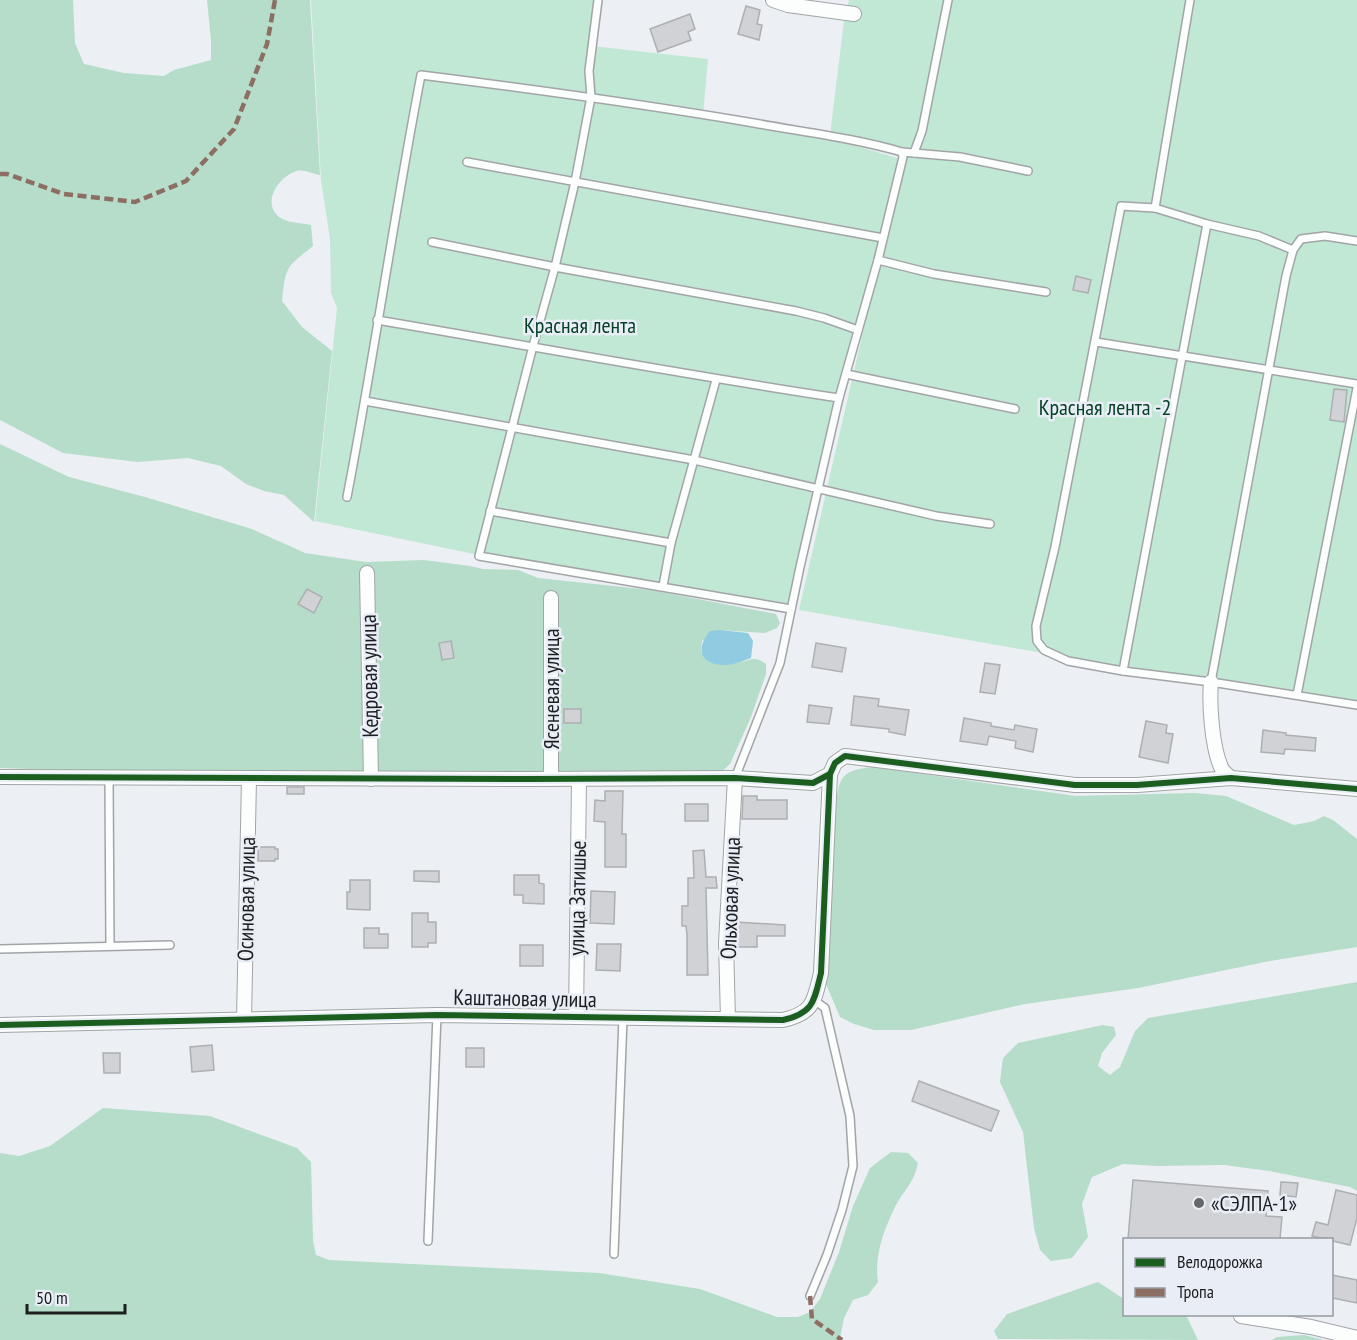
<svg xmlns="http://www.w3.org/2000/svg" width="1357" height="1340" font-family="'PT Sans Narrow',sans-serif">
	<rect width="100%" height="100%" fill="#eceff3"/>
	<!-- green -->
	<g fill="#c1e8d4">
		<path d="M 311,0 L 597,0 L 592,46 L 708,59 L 703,115 L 829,138 L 901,159 L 858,320 L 791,608 L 479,555 L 315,521 L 337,308 L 331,293 L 330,239 L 321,180 Z"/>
		<path d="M 849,0 L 1357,0 L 1357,705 L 1123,671 L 1054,655 L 799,610 L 903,158 L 830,135 L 844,21 Z"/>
	</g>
	<!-- forest -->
	<g fill="#b5ddc9">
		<path d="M 0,0 L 73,0 L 75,43 L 84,64 L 124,73 L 164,76 L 174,70 L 211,60 L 211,40 L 207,0 L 310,0 L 320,175 C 313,174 304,169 297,171 C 279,176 261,202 279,217 C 287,223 302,223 311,225 L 313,246 C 286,268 286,265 282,301 L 302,327 L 332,351 L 314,522 L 284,495 L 264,491 L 246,484 L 221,466 L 188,458 L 138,462 L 63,453 L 0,420 Z"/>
		<path d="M 0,444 L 69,477 L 145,497 L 252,529 L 305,553 L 366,562 L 424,560 L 470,566 L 483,569 L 518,570 L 538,578 L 651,590 L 776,614 L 780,623 L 777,628 L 765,633 L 720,630 L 702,641 L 701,651 L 705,659 C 716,660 729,663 739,662 C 752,661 753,655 766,664 L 766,674 L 751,717 L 730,764 L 720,773 L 118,772 L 0,768 Z"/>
		<path d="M 874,767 L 1076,796 L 1195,793 L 1226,796 L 1294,825 L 1314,821 L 1324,816 L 1333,820 L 1357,839 L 1357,947 L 1270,961 L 1138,988 L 1025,1004 L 911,1030 L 874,1030 L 854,1024 L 840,1017 L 826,984 L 836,806 C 839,775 843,770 874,767 Z"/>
		<path d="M 1357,982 L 1357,1191 L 1350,1187 L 1269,1171 L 1224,1165 L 1158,1166 L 1123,1164 L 1092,1177 L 1082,1204 L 1088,1237 L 1072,1258 L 1051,1261 L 1040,1250 L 1034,1228 L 1023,1132 L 1000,1082 L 1003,1058 L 1018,1043 L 1103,1025 L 1114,1027 L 1116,1035 L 1102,1053 L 1098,1066 L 1110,1075 L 1120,1067 L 1135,1031 L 1148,1018 Z"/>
		<path d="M 103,1108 L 210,1116 L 297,1148 L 311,1162 L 313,1240 L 316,1255 L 329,1260 L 599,1273 L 700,1289 L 777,1317 L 798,1317 L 810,1312 L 820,1299 L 839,1252 L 853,1206 L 870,1168 L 891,1152 L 908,1153 L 918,1163 C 913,1186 903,1190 894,1209 C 883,1232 874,1258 878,1282 L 868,1295 L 853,1300 L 844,1318 L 840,1338 L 842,1340 L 0,1340 L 0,1153 L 19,1156 L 50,1146 Z"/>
		<path d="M 1098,1282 L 1124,1299 L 1124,1314 L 1186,1315 L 1198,1340 L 998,1339 L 994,1331 L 1007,1314 Z"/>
		<path d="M 1304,1335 L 1324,1340 L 1272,1340 L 1277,1337 Z"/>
	</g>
	<!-- water -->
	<path fill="#90cce1" d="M 720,630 L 748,633 L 753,641 L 751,658 C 743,661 735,664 727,665 C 701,666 694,650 710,631 Z"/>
	<!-- building -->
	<g fill="#d0d2d5" stroke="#adafb2" stroke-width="1.5">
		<path d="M 746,6 L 760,10 L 757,24 L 762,25 L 759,40 L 738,34 Z"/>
		<path d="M 690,14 L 695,29 L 688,32 L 691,40 L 658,52 L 650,29 Z"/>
		<path d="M 1076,276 L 1091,280 L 1088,293 L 1073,290 Z"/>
		<path d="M 1334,389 L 1347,390 L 1344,422 L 1330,420 Z"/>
		<path d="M 307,589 L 322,597 L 314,613 L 298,604 Z"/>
		<path d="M 451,641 L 454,658 L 442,660 L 439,643 Z"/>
		<path d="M 816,643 L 846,648 L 842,672 L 812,667 Z"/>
		<path d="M 985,663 L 1000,665 L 995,694 L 980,692 Z"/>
		<path d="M 854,696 L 879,699 L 878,706 L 909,710 L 905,735 L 889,732 L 889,729 L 851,725 Z"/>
		<path d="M 809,705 L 832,708 L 829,724 L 807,722 Z"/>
		<rect x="564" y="709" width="17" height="14"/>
		<path d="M 964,718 L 991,723 L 991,726 L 1014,730 L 1015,725 L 1037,729 L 1033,752 L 1015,748 L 1016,741 L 989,736 L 987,745 L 960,741 Z"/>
		<path d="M 1146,721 L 1167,725 L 1166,733 L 1173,734 L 1168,763 L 1139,757 Z"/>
		<path d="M 1263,730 L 1286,733 L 1286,735 L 1316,738 L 1315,751 L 1285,749 L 1284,754 L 1261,752 Z"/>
		<rect x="287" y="787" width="17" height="7"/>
		<path d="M 605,791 L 623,791 L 622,834 L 626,834 L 626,867 L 605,867 L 605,822 L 594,821 L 595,800 L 605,801 Z"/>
		<path d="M 743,796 L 757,796 L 757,800 L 787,800 L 787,819 L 742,819 Z"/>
		<rect x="685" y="804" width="23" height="17"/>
		<path d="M 258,847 L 275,847 L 275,849 L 278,849 L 278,859 L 275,859 L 275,861 L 258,861 Z"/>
		<path d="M 704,850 L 706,877 L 716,877 L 717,888 L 706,888 L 708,975 L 687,975 L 687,935 L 686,926 L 682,926 L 682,906 L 688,906 L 688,878 L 694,878 L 693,851 Z"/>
		<path d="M 414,871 L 439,871 L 439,882 L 414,881 Z"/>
		<path d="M 514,875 L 539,875 L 539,883 L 544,884 L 544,904 L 523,903 L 523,895 L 514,895 Z"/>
		<path d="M 350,880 L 370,880 L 370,910 L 347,909 L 347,892 L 350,892 Z"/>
		<path d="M 591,891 L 615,892 L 614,924 L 590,923 Z"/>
		<path d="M 412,913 L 428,913 L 428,922 L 436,922 L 436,943 L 428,943 L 428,947 L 412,947 Z"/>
		<path d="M 736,922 L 785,925 L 785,936 L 757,936 L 757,947 L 737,947 Z"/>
		<path d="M 364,928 L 379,928 L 379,934 L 388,934 L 388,948 L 364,948 Z"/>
		<path d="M 597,944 L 621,944 L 620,971 L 596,970 Z"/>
		<rect x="520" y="945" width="23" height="21"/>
		<path d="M 212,1045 L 214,1070 L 192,1072 L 190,1047 Z"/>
		<rect x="466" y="1048" width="18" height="19"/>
		<path d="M 103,1053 L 120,1053 L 120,1073 L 104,1073 Z"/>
		<path d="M 919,1081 L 999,1111 L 991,1131 L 912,1101 Z"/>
		<path d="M 1133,1180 L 1268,1191 L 1266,1216 L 1282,1217 L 1280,1239 L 1128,1239 Z"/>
		<path d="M 1281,1182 L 1298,1183 L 1296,1197 L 1280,1195 Z"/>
		<path d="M 1336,1190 L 1357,1195 L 1357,1218 L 1350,1245 L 1312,1236 L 1316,1222 L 1328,1225 Z"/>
		<path d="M 1332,1275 L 1357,1280 L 1357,1303 L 1332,1298 Z"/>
	</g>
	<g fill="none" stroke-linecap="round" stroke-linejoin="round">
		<!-- lane casing -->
		<g stroke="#a2a4a8" stroke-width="10">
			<g id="lane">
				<path d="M 598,0 L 589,71 L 591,97 L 575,182 L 555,267 L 533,346 L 479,556 L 791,609"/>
				<path d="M 902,152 L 960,157 L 1028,171"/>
				<path d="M 914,153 L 922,131 L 948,0"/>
				<path d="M 467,162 L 883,238"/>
				<path d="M 1155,208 L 1190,0"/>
				<path d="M 432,242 L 555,267 L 796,311 L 824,318 L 858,330"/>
				<path d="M 1293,250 L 1259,236 L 1207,224 L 1155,208 L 1121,206 L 1055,547 L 1036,626 L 1037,641 L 1044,650 L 1068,661 L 1123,671 L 1211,682 L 1357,705"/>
				<path d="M 878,260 L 934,274 L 1046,292"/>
				<path d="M 377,320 C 531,346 685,375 839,398"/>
				<path d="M 1096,342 L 1357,384"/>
				<path d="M 846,374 L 1015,409"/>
				<path d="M 365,401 L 694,460 L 936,516 L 990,524"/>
				<path d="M 347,497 C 374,357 394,215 421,75 C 532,89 643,104 754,123 C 803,132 854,138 902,152 L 903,157 L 878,260 L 839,398 L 800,567 L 780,663 L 735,778"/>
				<path d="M 490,511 L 671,543"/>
				<path d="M 663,586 L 671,543 L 716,380"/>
				<path d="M 1123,671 L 1207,224"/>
				<path d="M 1211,682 L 1286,276 L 1293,250 L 1301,239 L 1325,236 L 1357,241"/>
				<path d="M 1297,695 L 1357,388"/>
				<path d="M 109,778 L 110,946"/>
				<path d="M 0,949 L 170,945"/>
				<path d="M 428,1241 L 437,1015"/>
				<path d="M 614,1254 L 623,1018"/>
				<path d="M 810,1296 L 827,1255 L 842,1210 L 853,1166 L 850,1116 L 825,1008 L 814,1000"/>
			</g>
		</g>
		<!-- street casing -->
		<g stroke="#a2a4a8" stroke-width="16">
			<g id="street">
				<path d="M 773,0 L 788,5 L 854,14"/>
				<path d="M 367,573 L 371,779"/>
				<path d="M 1211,682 C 1209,704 1212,747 1221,767 C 1223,772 1227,775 1231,778"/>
				<path d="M 0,777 L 530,779 L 735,778 L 813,783 L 830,774 L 835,763 L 845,756 L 1075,785 L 1137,785 L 1231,778 L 1357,789"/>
				<path d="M 551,779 L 551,598"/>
				<path d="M 576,1017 L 579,779"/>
				<path d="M 244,1019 L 249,779"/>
				<path d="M 728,1019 L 726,943 L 735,778"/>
				<path d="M 0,1025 L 437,1015 L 783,1020 C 814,1013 814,1001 821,973 L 830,774"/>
				<path d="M 1241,1316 L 1311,1327 L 1357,1338"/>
			</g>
		</g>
		<!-- lane -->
		<use href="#lane" stroke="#fcfdfd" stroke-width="7"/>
		<!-- street -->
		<use href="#street" stroke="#fcfdfd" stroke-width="14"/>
		<!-- quiet -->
		<g stroke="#8d6e63" stroke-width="4.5" stroke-dasharray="9 4.5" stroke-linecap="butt">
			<path d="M 0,174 L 7,174 L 64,194 L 135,202 L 186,181 L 234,129 L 267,44 L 275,0"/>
			<path d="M 810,1296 L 812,1319 L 842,1340"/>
		</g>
		<!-- cycleway casing -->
		<g stroke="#e9eef6" stroke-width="10">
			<g id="cycleway">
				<path d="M 0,777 L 530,779 L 735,778 L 813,783 L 830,774 L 835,763 L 845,756 L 1075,785 L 1137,785 L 1231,778 L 1357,789"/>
				<path d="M 0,1025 L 437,1015 L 783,1020 C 814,1013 814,1001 821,973 L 830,774"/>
			</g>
		</g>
		<!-- cycleway -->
		<use href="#cycleway" stroke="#1b5e20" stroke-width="6"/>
	</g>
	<!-- markers -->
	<circle fill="#65676a" stroke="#e9eef6" stroke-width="2" cx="1199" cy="1203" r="6"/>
	<g text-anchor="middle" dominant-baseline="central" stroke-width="5" stroke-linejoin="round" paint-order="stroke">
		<!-- park labels -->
		<g font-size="22" fill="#064127" stroke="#e9eef6">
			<text x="580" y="325">Красная лента</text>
			<text x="1105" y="407">Красная лента -2</text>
		</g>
		<!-- street labels -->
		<g font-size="22" fill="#1c1e20" stroke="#e9eef6">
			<text transform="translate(369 676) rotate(-91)">Кедровая улица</text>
			<text transform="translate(551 689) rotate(-90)">Ясеневая улица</text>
			<text transform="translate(577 898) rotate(-89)">улица Затишье</text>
			<text transform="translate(730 898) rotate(-88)">Ольховая улица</text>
			<text transform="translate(246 899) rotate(-89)">Осиновая улица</text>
			<text transform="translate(525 998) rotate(1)">Каштановая улица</text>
		</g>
		<!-- poi labels -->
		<g font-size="22" fill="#1c1e20" stroke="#e9eef6" text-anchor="start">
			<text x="1211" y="1203">«СЭЛПА-1»</text>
		</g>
	</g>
	<!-- legend -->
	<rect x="1123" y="1238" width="210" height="78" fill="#e9eef6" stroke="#979ba0" stroke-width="1.5"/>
	<rect x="1135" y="1258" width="30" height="9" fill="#1b5e20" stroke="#979ba0" stroke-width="1.5"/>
	<text x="1177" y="1268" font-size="18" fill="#1c1e20">Велодорожка</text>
	<rect x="1135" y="1288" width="30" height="9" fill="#8d6e63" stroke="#979ba0" stroke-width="1.5"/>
	<text x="1177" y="1298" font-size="18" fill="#1c1e20">Тропа</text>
	<!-- scale -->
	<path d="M27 1304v9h98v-9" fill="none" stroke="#1c1e20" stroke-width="3"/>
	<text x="36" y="1304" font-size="18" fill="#1c1e20" stroke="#e9eef6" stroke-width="4.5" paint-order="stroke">50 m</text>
</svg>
